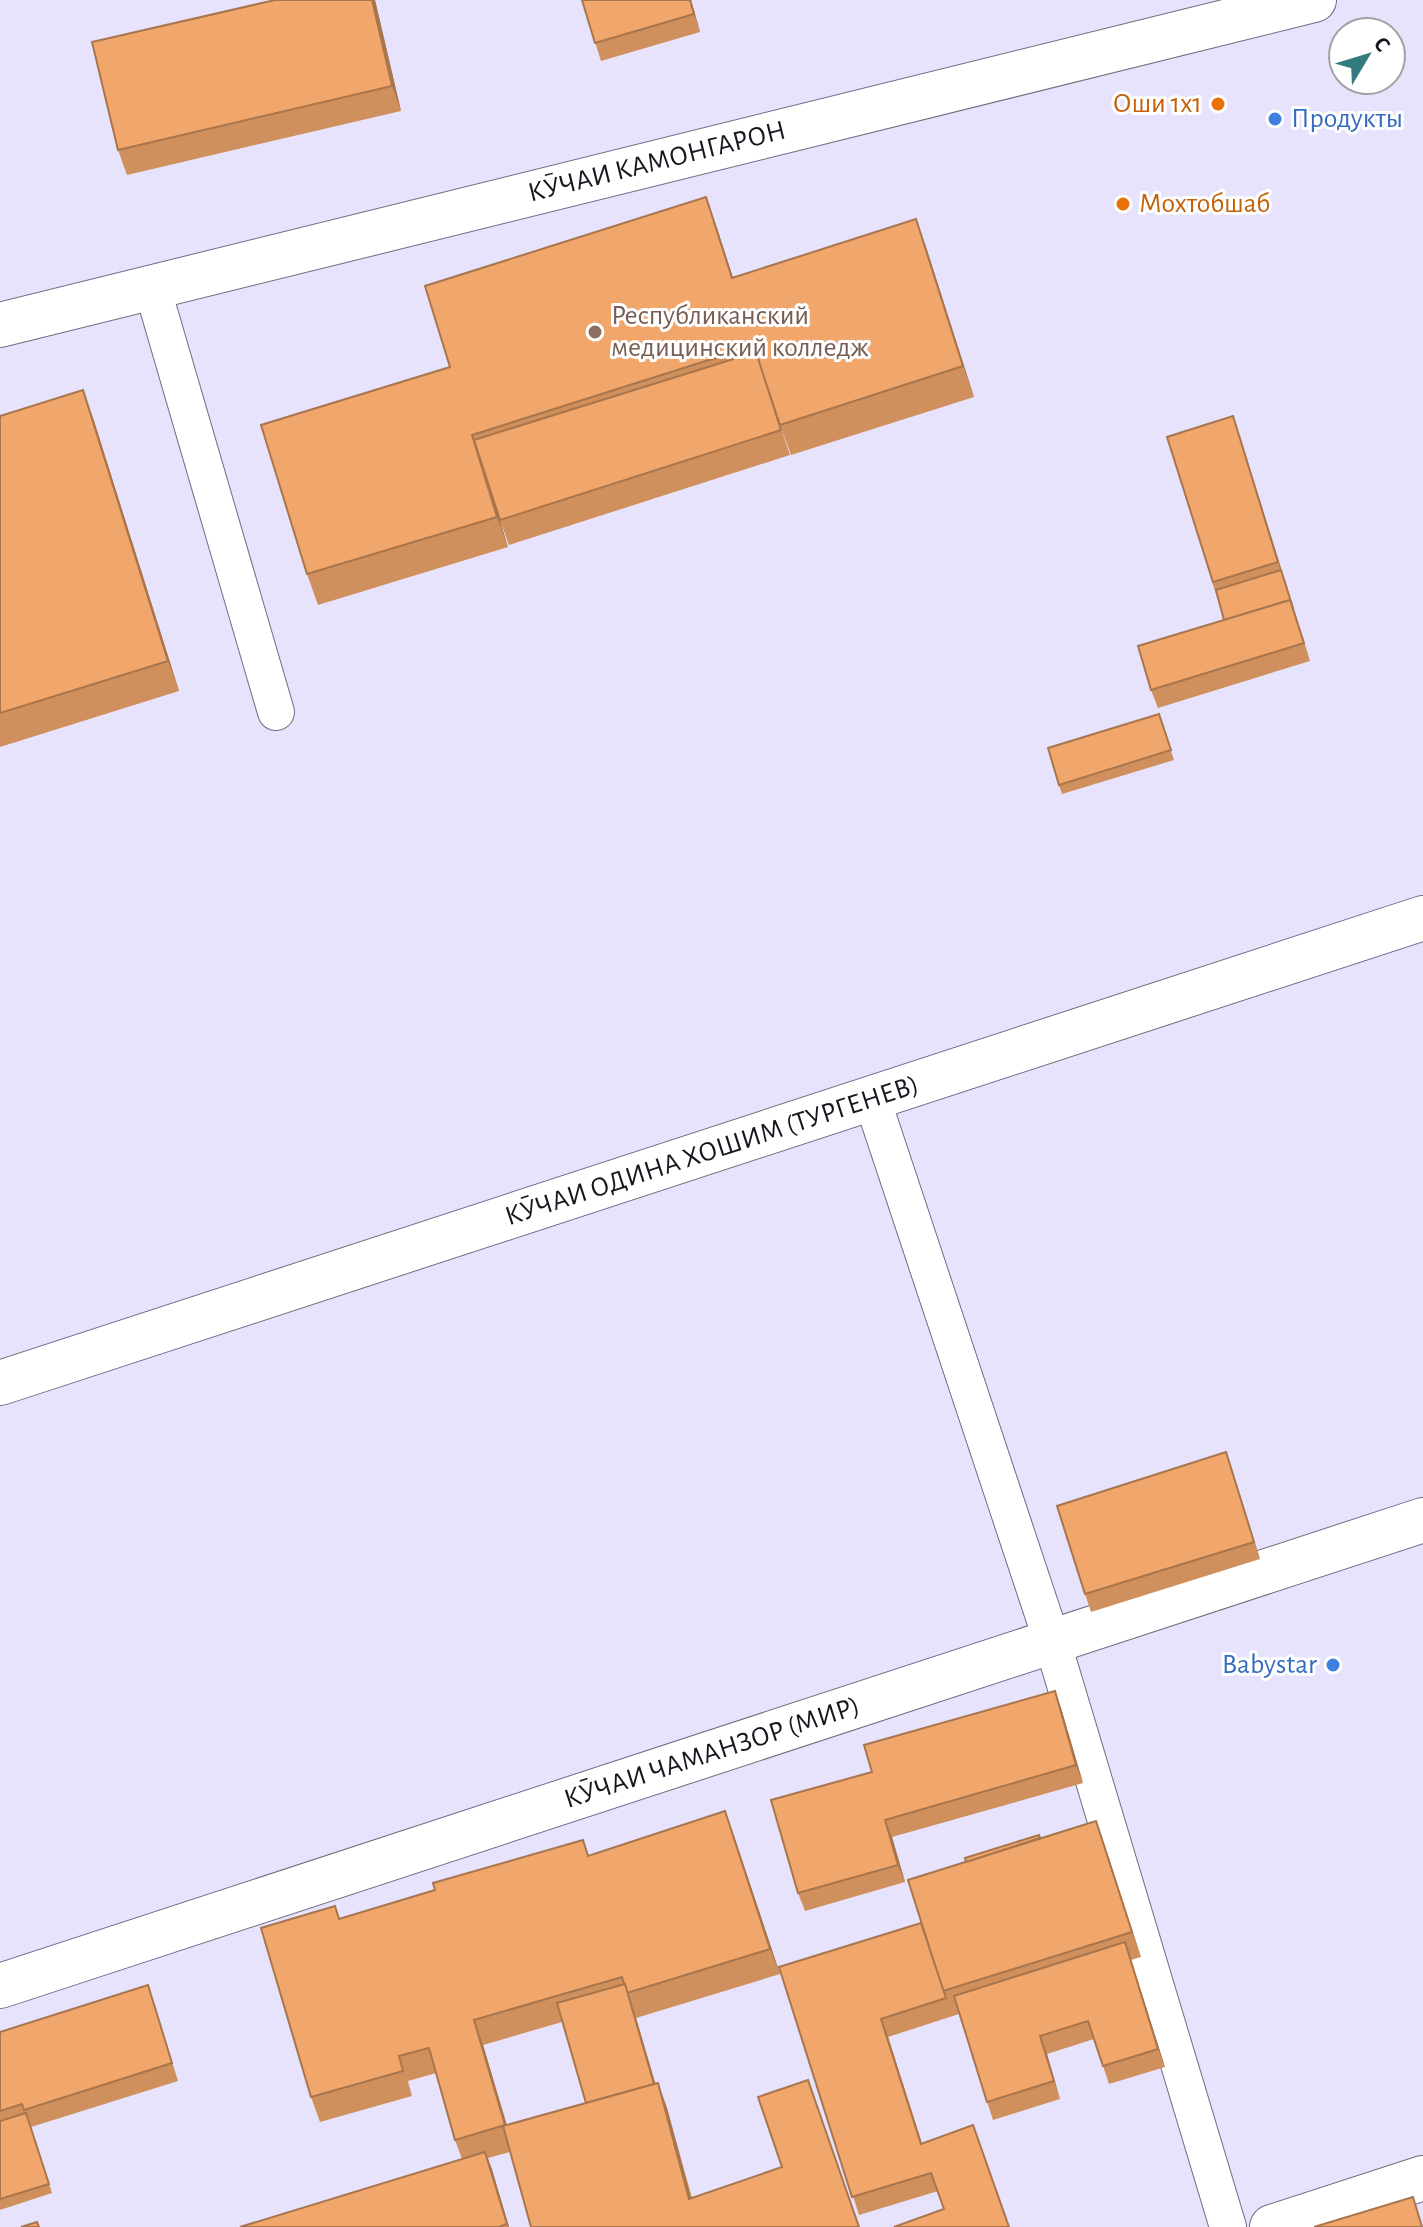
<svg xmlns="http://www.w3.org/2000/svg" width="1423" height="2227" font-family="'Alegreya Sans',sans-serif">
	<rect width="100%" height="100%" fill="#e7e3fd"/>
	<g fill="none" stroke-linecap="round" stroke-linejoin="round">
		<!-- service casing -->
		<g stroke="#6f6c82" stroke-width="38">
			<g id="service">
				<path d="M 152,287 L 276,712"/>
				<path d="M 872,1099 L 1052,1641 L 1228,2227"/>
			</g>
		</g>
		<!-- minor casing -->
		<g stroke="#6f6c82" stroke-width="46">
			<g id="minor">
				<path d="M 0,325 L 1314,0"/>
				<path d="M 0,1383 L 1423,918"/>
				<path d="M 0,1986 L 1423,1520"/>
				<path d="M 1272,2227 L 1423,2178"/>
			</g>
		</g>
		<!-- service -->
		<use href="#service" stroke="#fff" stroke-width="36"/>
		<!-- minor -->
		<use href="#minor" stroke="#fff" stroke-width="44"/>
	</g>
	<!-- wall -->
	<g fill="#cf905d" fill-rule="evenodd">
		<path d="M 275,0 L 375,0 L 401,111 L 127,175 L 118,150 Z"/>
		<path d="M 582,0 L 691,0 L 700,32 L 601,61 Z"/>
		<path d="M 706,197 L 733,278 L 916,219 L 974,397 L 791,455 L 780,425 L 790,455 L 509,545 L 500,520 L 508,547 L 318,605 L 307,574 L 450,367 Z"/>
		<path d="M 83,390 L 94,421 L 179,691 L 0,747 L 0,416 Z"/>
		<path d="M 1239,434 L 1310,661 L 1158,708 L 1151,690 L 1224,620 L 1167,437 Z"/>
		<path d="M 1159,714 L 1174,760 L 1062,794 L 1059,785 Z"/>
		<path d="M 1232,1470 L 1260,1559 L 1091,1612 L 1085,1594 Z"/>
		<path d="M 1061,1708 L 1083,1783 L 892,1837 L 905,1882 L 805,1911 L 798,1893 L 872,1772 Z"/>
		<path d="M 1096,1821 L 1141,1957 L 1131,1960 L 1165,2067 L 1109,2084 L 1094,2039 L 1047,2054 L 1060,2099 L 993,2120 L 959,2014 L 888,2037 L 922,2143 L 1009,2227 L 944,2209 L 938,2191 L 859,2215 L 779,1967 L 921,1923 L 1040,1838 Z"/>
		<path d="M 734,1836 L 780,1974 L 636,2018 L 655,2084 L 658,2083 L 667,2108 L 692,2198 L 860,2227 L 531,2227 L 510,2152 L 488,2158 L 509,2227 L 240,2227 L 462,2159 L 455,2140 L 436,2073 L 408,2081 L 412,2096 L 320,2122 L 311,2097 L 335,1906 L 340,1919 L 435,1890 L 583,1840 L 589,1856 ZM 562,2022 L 586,2103 L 507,2125 L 483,2045 Z"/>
		<path d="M 154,2003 L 178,2081 L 31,2127 L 52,2193 L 0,2210 L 0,2032 Z"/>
	</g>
	<!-- shaded-wall -->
	<g fill="#a9754c">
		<path d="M 372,0 L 375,0 L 376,4 L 401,111 L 392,86 Z"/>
		<path d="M 690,0 L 691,0 L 700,32 L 694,14 Z"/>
		<path d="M 706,197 L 717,228 L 743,309 L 732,278 Z"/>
		<path d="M 916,219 L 927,250 L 974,397 L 963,366 Z"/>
		<path d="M 83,390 L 94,421 L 179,691 L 168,661 Z"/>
		<path d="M 1233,416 L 1239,434 L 1310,661 L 1278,562 Z"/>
		<path d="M 472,435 L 483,465 L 508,547 L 497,517 Z"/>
		<path d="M 1226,1452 L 1232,1470 L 1260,1559 L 1254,1542 Z"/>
		<path d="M 1055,1691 L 1061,1708 L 1083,1783 L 1076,1765 Z"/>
		<path d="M 725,1811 L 734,1836 L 780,1974 L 770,1949 Z"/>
		<path d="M 885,1820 L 892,1837 L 905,1882 L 898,1865 Z"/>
		<path d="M 1096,1821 L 1105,1846 L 1141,1957 L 1132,1932 Z"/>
		<path d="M 1125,1942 L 1131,1960 L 1165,2067 L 1158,2049 Z"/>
		<path d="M 630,2000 L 636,2018 L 663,2109 L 656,2091 Z"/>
		<path d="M 881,2019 L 888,2037 L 927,2161 L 921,2144 Z"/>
		<path d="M 474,2020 L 483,2045 L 514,2150 L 505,2125 Z"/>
		<path d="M 1040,2036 L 1047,2054 L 1060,2099 L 1054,2081 Z"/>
		<path d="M 658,2083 L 667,2108 L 698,2224 L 689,2199 Z"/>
		<path d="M 485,2152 L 492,2169 L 509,2227 L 508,2227 Z"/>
	</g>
	<!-- building -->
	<g fill="#f1a76c" stroke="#a9754c" stroke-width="2">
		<path d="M 275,0 L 372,0 L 392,86 L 118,150 L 92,42 Z"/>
		<path d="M 582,0 L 690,0 L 694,14 L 595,43 Z"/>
		<path d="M 706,197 L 732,278 L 916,219 L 963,366 L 780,425 L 753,346 L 472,435 L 497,517 L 307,574 L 261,425 L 450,367 L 425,286 Z"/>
		<path d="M 756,352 L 781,430 L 500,520 L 474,440 Z"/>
		<path d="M 83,390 L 168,661 L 0,713 L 0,416 Z"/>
		<path d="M 1233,416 L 1278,562 L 1213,582 L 1167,437 Z"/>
		<path d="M 1281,570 L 1293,608 L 1290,600 L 1224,620 L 1216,590 Z"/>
		<path d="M 1290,600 L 1304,643 L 1151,690 L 1138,646 Z"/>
		<path d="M 1159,714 L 1171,750 L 1059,785 L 1048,748 Z"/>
		<path d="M 1226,1452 L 1254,1542 L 1085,1594 L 1057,1506 Z"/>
		<path d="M 1055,1691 L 1076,1765 L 885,1820 L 898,1865 L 798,1893 L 771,1800 L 872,1772 L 864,1745 Z"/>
		<path d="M 725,1811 L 770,1949 L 627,1993 L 622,1977 L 474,2020 L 505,2125 L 455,2140 L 429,2048 L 399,2056 L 403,2071 L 311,2097 L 261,1928 L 335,1906 L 339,1919 L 435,1890 L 433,1883 L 583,1840 L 588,1856 Z"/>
		<path d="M 1096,1821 L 1132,1932 L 943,1991 L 908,1880 Z"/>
		<path d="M 1039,1835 L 1040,1838 L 966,1862 L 965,1858 Z"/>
		<path d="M 921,1923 L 946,1998 L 881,2019 L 921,2144 L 973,2125 L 1009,2227 L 894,2227 L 944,2209 L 931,2173 L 852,2197 L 779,1967 Z"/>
		<path d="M 1125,1942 L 1158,2049 L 1103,2066 L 1088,2021 L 1040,2036 L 1054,2081 L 987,2102 L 954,1996 Z"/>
		<path d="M 625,1984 L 654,2084 L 586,2103 L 557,2003 Z"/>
		<path d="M 148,1985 L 172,2063 L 24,2110 L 22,2104 L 0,2111 L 0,2032 Z"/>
		<path d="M 808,2080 L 859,2227 L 531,2227 L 503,2126 L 658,2083 L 689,2199 L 782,2167 L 758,2097 Z"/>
		<path d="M 26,2113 L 49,2184 L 0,2199 L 0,2121 Z"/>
		<path d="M 485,2152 L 507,2224 L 499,2227 L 240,2227 Z"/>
		<path d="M 1413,2197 L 1422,2227 L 1314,2227 Z"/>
		<path d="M 37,2222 L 39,2227 L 21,2227 Z"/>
	</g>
	<!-- markers -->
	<g fill="#e8710a" stroke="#fff" stroke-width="3">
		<circle cx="1218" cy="104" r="8"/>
		<circle cx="1123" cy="204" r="8"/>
	</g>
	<g fill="#3f7fe0" stroke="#fff" stroke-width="3">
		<circle cx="1275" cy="119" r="8"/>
		<circle cx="1333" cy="1665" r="8"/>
	</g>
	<circle fill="#8d6e63" stroke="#fff" stroke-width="3" cx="595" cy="332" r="8"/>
	<g text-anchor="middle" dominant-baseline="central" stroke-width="6" stroke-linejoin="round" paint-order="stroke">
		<!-- food labels -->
		<g font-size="28" fill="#c56008" stroke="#fff" text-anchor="end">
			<text x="1202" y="104">Оши 1x1</text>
			<text x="1139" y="204" text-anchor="start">Мохтобшаб</text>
		</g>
		<!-- shop labels -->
		<g font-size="28" fill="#366cbe" stroke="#fff" text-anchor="start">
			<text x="1291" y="119">Продукты</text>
			<text x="1317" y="1665" text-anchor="end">Babystar</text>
		</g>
		<!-- street labels -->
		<g font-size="28" fill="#17161e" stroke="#fff">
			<text transform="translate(657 162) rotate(-14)">КӮЧАИ КАМОНГАРОН</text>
			<text transform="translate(712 1151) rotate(-18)">КӮЧАИ ОДИНА ХОШИМ (ТУРГЕНЕВ)</text>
			<text transform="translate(712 1753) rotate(-18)">КӮЧАИ ЧАМАНЗОР (МИР)</text>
		</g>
		<!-- education labels -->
		<g font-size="28" fill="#785e54" stroke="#fff" text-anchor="start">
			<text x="611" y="316">Республиканский<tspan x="611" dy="32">медицинский колледж</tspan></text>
		</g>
	</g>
	<!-- north arrow -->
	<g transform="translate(1367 56) rotate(52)"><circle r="38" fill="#ffffff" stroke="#a2a2a5" stroke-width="2"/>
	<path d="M0-6L14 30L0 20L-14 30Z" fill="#327b7f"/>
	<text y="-12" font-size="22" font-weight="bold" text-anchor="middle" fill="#17161e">С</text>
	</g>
</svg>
